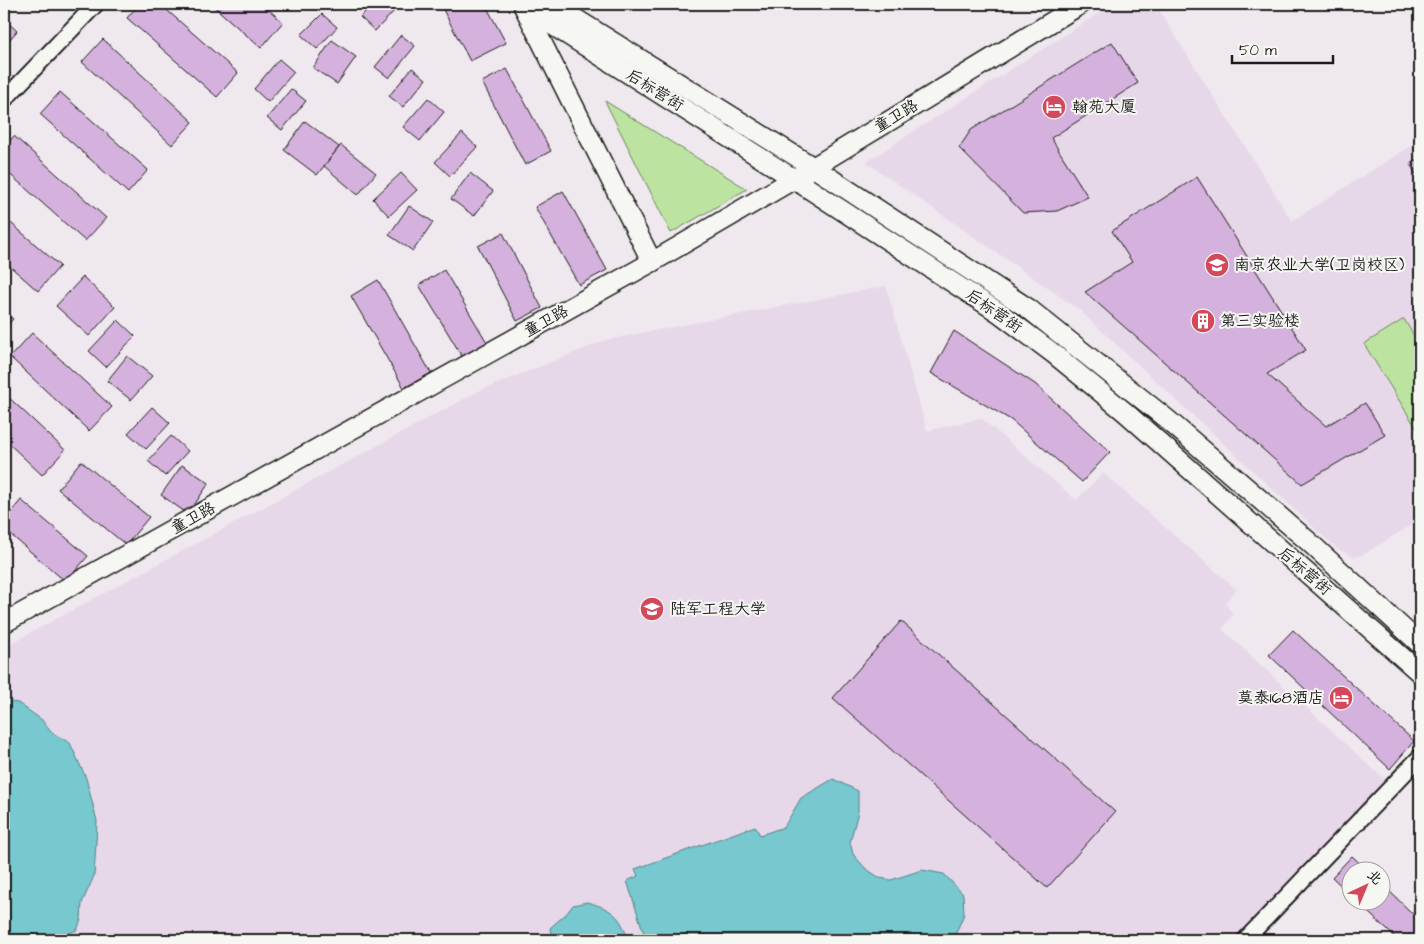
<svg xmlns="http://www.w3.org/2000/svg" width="1424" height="944" font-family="'Architects Daughter','LXGW WenKai TC',sans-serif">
	<rect width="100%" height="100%" fill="#efe8ee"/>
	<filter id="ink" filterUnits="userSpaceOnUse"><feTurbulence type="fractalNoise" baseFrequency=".02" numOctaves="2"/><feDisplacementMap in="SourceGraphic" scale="10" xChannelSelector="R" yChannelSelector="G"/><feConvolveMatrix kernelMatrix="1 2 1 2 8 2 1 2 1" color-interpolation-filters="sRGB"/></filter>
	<g filter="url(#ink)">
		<!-- built -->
		<g fill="#e7d8e9">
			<path d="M 1113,4 L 1155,4 L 1292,221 L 1420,140 L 1420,520 L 1362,555 L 1354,557 L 1336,548 L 1078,309 L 866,162 Z"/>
			<path d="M 886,286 L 927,431 L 981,418 L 1076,500 L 1103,473 L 1236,589 L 1225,603 L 1233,614 L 1222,629 L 1386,781 L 1236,940 L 4,940 L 4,647 L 479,391 L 606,340 Z"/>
		</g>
		<!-- green -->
		<g fill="#bce4a0" stroke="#6c805e">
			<path d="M 605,101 L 747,189 L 671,233 Z"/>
			<path d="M 1404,319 L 1420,346 L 1420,434 L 1364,344 Z"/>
		</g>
		<!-- water -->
		<g fill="#77c8cf" stroke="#538387">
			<path d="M 4,701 L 18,703 L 42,720 L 51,732 L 70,743 L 86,778 L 97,821 L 96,843 L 94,876 L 82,903 L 81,920 L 77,930 L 69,933 L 63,940 L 4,940 Z"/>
			<path d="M 833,779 L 858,791 L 858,812 L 850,842 L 853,854 L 865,868 L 880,878 L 891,880 L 922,870 L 944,874 L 963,894 L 964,914 L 953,940 L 646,940 L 627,881 L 638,876 L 635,869 L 755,826 L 760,835 L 784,827 L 801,798 Z"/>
			<path d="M 587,902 C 612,909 621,915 628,940 L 552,940 L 550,928 L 567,913 L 573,905 Z"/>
		</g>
		<!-- building -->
		<g fill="#d5b2dd" stroke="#1c1c1c">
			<path d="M 139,4 L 160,4 L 238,73 L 217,97 L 127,18 Z"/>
			<path d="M 211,4 L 262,4 L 283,22 L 261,48 Z"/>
			<path d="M 373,4 L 401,4 L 375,31 L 360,17 Z"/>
			<path d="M 440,4 L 485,4 L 506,43 L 470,61 Z"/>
			<path d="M 322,14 L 337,27 L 317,49 L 301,35 Z"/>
			<path d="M 4,19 L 17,31 L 4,46 Z"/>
			<path d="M 401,35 L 415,46 L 389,78 L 375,67 Z"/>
			<path d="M 103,39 L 193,122 L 172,145 L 82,62 Z"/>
			<path d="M 332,40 L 356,57 L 337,84 L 313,68 Z"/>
			<path d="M 1112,42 L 1138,83 L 1051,138 L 1088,197 L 1057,211 L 1023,213 L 959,148 L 971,130 Z"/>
			<path d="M 279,59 L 294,72 L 268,102 L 254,89 Z"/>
			<path d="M 412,68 L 426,79 L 403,107 L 389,96 Z"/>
			<path d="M 507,69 L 551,151 L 525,165 L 482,82 Z"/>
			<path d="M 291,89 L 306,101 L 282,130 L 267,118 Z"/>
			<path d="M 60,92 L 148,170 L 128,193 L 40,114 Z"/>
			<path d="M 428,98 L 444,112 L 420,141 L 403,127 Z"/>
			<path d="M 305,121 L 339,147 L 317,175 L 284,150 Z"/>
			<path d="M 462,133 L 477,147 L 450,176 L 435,162 Z"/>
			<path d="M 14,136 L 106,218 L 85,241 L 4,169 L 4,147 Z"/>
			<path d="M 341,145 L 376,173 L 358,195 L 324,166 Z"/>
			<path d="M 1420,157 L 1420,181 L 1410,164 Z"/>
			<path d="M 401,173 L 417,190 L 389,216 L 373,199 Z"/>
			<path d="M 470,173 L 493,191 L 474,216 L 451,199 Z"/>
			<path d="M 1197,177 L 1306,350 L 1267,374 L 1326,426 L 1365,403 L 1385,435 L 1302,484 L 1085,292 L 1132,262 L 1112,231 Z"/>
			<path d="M 563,191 L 607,270 L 579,285 L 535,207 Z"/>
			<path d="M 409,206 L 433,222 L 413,251 L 389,235 Z"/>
			<path d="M 4,217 L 60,266 L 38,291 L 4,261 Z"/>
			<path d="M 503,233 L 542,308 L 517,321 L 478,246 Z"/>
			<path d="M 444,270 L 488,344 L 463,358 L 419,285 Z"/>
			<path d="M 83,277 L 115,307 L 89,336 L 56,306 Z"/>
			<path d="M 378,280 L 431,373 L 404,388 L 351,296 Z"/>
			<path d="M 4,311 L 13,319 L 4,329 Z"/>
			<path d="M 118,320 L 135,336 L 106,367 L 89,351 Z"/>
			<path d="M 954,331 L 1035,384 L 1110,452 L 1082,482 L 1011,420 L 931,373 Z"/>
			<path d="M 32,333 L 112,407 L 89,431 L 10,357 Z"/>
			<path d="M 127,356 L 152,376 L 131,400 L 107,381 Z"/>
			<path d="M 4,393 L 65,450 L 42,475 L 4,439 Z"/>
			<path d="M 152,407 L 170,423 L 146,449 L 128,433 Z"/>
			<path d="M 171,436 L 188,451 L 165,476 L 148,461 Z"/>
			<path d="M 81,461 L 149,517 L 126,545 L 58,489 Z"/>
			<path d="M 182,465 L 209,483 L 188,514 L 161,495 Z"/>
			<path d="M 21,500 L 88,556 L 66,582 L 4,529 L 4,521 Z"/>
			<path d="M 901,621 L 1115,812 L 1047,888 L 833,698 Z"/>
			<path d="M 1293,630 L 1414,741 L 1390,769 L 1269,655 Z"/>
			<path d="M 1352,856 L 1369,872 L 1352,872 L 1352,896 L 1332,877 Z"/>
			<path d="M 1382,884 L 1420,921 L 1420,940 L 1398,940 L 1357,902 L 1382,902 Z"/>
		</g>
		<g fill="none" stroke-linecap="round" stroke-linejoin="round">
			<!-- minor casing -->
			<g stroke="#1c1c1c" stroke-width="19">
				<g id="minor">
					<path d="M 4,100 L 96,4"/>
					<path d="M 1245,940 L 1420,757"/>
				</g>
			</g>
			<!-- tertiary casing -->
			<g stroke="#1c1c1c" stroke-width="22">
				<g id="tertiary">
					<path d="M 552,4 L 813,167 L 1029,309 L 1168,420 L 1308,541 L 1420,644"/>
					<path d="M 524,7 L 794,179 L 998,312 L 1054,354 L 1125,412 L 1420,673"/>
					<path d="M 524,7 L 652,262"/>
					<path d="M 4,623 L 652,262 L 794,179 L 1081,4"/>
				</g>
			</g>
			<!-- minor -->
			<use href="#minor" stroke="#f6f6f2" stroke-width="15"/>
			<!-- tertiary -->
			<use href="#tertiary" stroke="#f6f6f2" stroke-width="19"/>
		</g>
	</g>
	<!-- icons -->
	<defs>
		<g id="hotel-disc" transform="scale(1.25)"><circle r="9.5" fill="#d1495b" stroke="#f6f6f2"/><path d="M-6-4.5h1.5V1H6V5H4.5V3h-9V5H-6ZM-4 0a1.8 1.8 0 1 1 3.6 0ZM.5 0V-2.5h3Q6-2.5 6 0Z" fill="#fff"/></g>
		<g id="university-disc" transform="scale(1.25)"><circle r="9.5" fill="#d1495b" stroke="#f6f6f2"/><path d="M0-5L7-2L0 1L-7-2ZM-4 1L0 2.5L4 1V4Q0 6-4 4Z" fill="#fff"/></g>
		<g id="building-disc" transform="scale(1.25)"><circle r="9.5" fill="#d1495b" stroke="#f6f6f2"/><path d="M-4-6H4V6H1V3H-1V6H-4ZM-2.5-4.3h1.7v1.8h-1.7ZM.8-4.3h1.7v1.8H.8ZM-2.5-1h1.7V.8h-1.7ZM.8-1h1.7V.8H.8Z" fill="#fff"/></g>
	</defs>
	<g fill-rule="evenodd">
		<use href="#hotel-disc" x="1054" y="107"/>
		<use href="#university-disc" x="1217" y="265"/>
		<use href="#building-disc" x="1203" y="321"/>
		<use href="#university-disc" x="652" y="609"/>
		<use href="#hotel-disc" x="1341" y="698"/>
	</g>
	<g text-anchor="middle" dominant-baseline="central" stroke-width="4" stroke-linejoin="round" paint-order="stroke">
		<!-- street labels -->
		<g font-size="16" fill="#1c1c1c" stroke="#f6f6f2">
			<text transform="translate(655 90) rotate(32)">后标营街</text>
			<text transform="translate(896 116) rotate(-31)">童卫路</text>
			<text transform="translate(994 311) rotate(35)">后标营街</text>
			<text transform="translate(546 321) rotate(-29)">童卫路</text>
			<text transform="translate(193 518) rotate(-29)">童卫路</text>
			<text transform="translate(1305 571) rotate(41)">后标营街</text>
		</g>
		<!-- poi labels -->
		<g font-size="16" fill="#1c1c1c" stroke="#f6f6f2" text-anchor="start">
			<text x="1072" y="107">翰苑大厦</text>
			<text x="1234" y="265">南京农业大学(卫岗校区)</text>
			<text x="1220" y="321">第三实验楼</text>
			<text x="670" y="609">陆军工程大学</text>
			<text x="1324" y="698" text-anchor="end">莫泰168酒店</text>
		</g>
	</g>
	<!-- margin -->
	<rect width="1424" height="944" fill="none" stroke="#f6f6f2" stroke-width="20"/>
	<rect x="10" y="10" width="1404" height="924" fill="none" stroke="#1c1c1c" stroke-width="2" filter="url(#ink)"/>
	<!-- north arrow -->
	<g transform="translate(1366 886) rotate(44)"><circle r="24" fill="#f6f6f2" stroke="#9f9f9c"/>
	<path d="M0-4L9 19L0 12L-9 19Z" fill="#d1495b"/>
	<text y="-8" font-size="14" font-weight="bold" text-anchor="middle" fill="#1c1c1c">北</text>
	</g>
	<!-- scale -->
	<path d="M1232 55v8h101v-8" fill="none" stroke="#1c1c1c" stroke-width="2.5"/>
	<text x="1239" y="55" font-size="15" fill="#1c1c1c" stroke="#f6f6f2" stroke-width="4" paint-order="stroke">50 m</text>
</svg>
